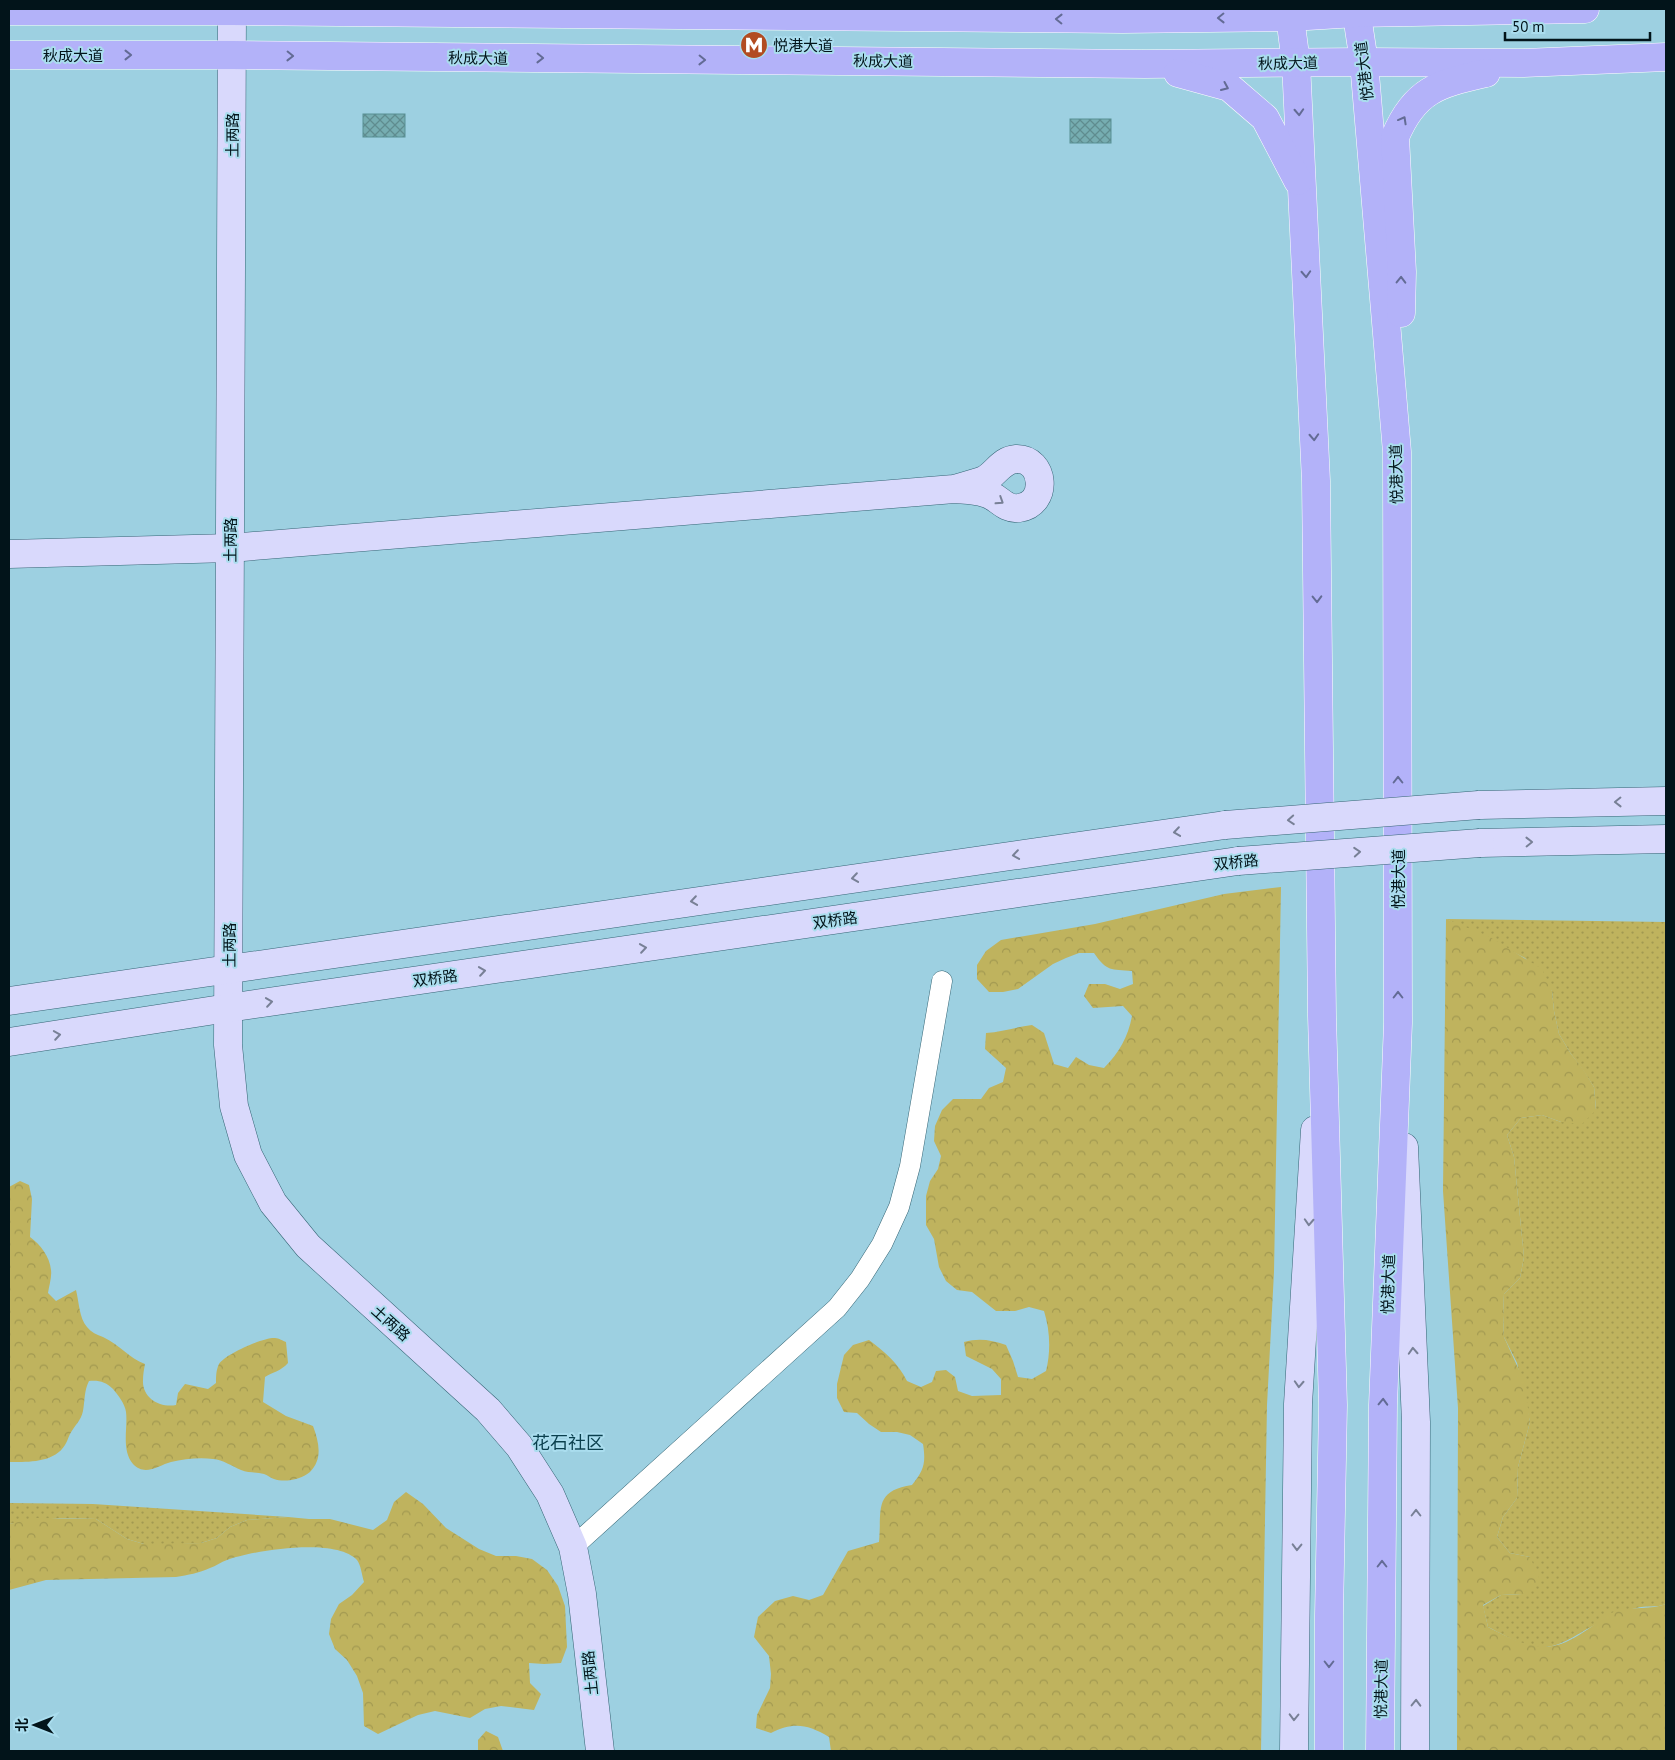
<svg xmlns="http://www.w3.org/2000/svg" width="1675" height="1760" font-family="'PT Sans','Noto Sans SC',sans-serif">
	<defs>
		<pattern id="grass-dots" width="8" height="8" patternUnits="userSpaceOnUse" patternTransform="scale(1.25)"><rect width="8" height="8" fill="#bfb35e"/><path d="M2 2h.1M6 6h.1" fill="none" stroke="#a29951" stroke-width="1.8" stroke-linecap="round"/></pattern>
		<pattern id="forest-crowns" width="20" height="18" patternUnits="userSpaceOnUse" patternTransform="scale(1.25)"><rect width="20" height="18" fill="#bfb35e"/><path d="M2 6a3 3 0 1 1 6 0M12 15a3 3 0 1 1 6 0" fill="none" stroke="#a29951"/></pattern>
		<pattern id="building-cross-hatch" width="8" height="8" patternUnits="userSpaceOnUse" patternTransform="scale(1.25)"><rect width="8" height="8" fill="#76adb1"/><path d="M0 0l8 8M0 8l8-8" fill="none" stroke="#5f8c8f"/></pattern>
	</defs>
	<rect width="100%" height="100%" fill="#9dd0e1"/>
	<!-- grass -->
	<g fill="url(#grass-dots)">
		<path d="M 1446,919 L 1666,922 L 1666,1604 C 1656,1608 1646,1605 1636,1608 C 1623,1611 1609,1618 1597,1624 C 1577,1633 1561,1649 1538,1647 C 1522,1646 1502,1634 1488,1627 L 1483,1606 L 1501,1595 L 1522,1594 L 1530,1557 L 1510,1553 L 1497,1537 L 1503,1517 L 1517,1498 L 1518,1467 L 1530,1422 L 1517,1363 L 1504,1337 L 1503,1315 L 1504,1294 L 1520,1278 L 1524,1257 L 1514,1157 L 1507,1135 L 1521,1118 L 1542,1115 L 1561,1122 L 1596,1109 L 1594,1087 L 1583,1070 L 1571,1054 L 1559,1034 L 1554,1011 L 1552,991 L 1525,958 Z"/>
		<path d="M 9,1503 L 93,1504 L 288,1517 L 247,1520 L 230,1527 L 217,1538 L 201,1543 L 183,1544 L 144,1544 L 127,1539 L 96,1519 L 59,1518 L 9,1524 Z"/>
	</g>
	<!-- forest -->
	<g fill="url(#forest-crowns)">
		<path d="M 1281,887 L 1274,1272 L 1267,1405 L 1261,1751 L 831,1751 L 829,1737 C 807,1724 793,1722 771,1733 L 756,1728 L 757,1715 L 770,1688 L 771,1674 L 769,1656 L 754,1637 L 758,1617 L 775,1601 L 793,1596 L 809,1600 L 823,1595 L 848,1551 L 879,1542 C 882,1510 873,1491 912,1485 C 924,1470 926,1463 923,1444 L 910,1435 L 897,1432 L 881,1432 L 869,1424 L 857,1413 L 844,1412 L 837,1398 L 837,1384 L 844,1355 L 853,1345 L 869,1340 C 885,1352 898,1363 907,1381 L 921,1387 L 932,1382 L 936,1371 L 946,1370 L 955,1377 L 958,1391 L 972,1396 L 1001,1395 L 1001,1379 L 992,1369 L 966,1356 L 964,1342 C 979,1338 991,1340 1006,1345 L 1013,1361 L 1018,1377 L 1032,1379 L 1046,1371 C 1051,1351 1050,1330 1044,1311 L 1029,1307 L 1015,1311 L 996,1311 L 972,1292 L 957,1290 L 946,1281 L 939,1267 L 934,1239 L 926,1225 L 926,1196 L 930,1181 L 938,1169 L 941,1156 L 934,1141 L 935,1126 L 942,1110 L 953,1099 L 981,1099 L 989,1088 L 1003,1082 L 1006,1068 L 985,1049 L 986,1033 C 1002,1032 1016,1027 1032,1025 L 1044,1033 L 1054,1064 L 1068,1068 L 1076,1057 L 1089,1065 L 1104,1068 C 1119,1053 1128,1037 1132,1016 L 1123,1006 L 1093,1008 L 1084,996 L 1089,984 L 1105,984 L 1120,989 L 1133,984 L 1132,971 C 1111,969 1107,972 1094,953 L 1079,953 L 1066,958 L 1053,964 L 1018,989 L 1003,992 L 989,992 L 977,979 L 977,965 L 986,951 L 1001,940 L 1095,924 L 1224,894 Z"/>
		<path d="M 1446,919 L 1490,937 L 1542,969 L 1552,991 L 1554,1011 L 1559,1034 L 1571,1054 L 1583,1069 L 1594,1087 L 1596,1110 L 1582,1124 L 1561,1122 L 1542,1115 L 1521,1118 L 1507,1135 L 1514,1157 L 1524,1257 L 1520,1278 L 1504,1294 L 1503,1315 L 1504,1337 L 1524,1381 L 1530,1422 L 1518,1467 L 1517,1498 L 1503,1517 L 1497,1537 L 1510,1553 L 1530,1557 L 1540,1580 L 1523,1594 L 1501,1595 L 1483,1605 L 1488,1627 C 1508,1637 1534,1652 1557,1645 C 1569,1642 1581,1634 1591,1627 C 1599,1622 1608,1613 1617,1611 C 1633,1606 1651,1610 1666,1604 L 1666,1751 L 1457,1751 L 1458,1408 L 1443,1191 Z"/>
		<path d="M 20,1181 L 29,1185 L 32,1199 L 30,1237 C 40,1244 50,1257 51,1270 C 52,1277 49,1286 48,1293 L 56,1301 L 76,1290 C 79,1301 79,1318 87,1327 C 91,1332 97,1335 103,1337 C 120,1345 129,1358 145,1364 C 144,1369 143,1375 143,1380 C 142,1398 160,1408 176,1405 L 178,1393 L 185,1384 L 208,1389 L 216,1383 C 216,1377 216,1370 219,1364 C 225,1354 264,1337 275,1338 C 279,1338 283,1341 286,1342 L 288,1363 C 281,1371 273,1372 265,1377 L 263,1402 L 286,1416 L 313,1426 C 319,1442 323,1459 310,1472 C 302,1479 285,1483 274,1479 C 271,1478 267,1475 264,1474 C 256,1472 248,1473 241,1470 C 232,1466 223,1460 213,1459 C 200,1457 184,1459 171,1462 C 159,1465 145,1477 133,1464 C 121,1450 128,1428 126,1412 C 125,1404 118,1395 113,1389 C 106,1382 99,1380 89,1381 C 84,1391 85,1400 83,1411 C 81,1421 74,1426 70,1434 C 68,1438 67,1442 65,1445 C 54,1463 28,1462 9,1462 L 9,1187 Z"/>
		<path d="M 406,1492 L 423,1504 L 446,1528 L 479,1549 L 496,1556 L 516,1556 L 532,1559 L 547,1570 L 558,1586 L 565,1606 L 567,1647 L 561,1663 L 544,1664 L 529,1663 L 530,1683 L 541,1694 L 534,1710 L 501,1706 L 485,1709 L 470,1718 L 435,1711 L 418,1715 L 378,1734 L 364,1726 L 363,1693 L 357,1676 L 347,1660 L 335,1649 L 329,1634 L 331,1619 L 339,1604 L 352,1595 L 364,1582 C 362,1576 361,1565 357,1560 C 336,1537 254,1550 227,1560 C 221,1562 216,1566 210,1568 C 199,1573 188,1575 176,1577 L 46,1580 L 9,1590 L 9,1524 L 37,1518 L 96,1519 L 127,1539 L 144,1544 L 201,1543 L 217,1538 L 230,1527 L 247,1520 L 288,1517 L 309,1519 L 330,1519 L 373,1530 L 387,1520 L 394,1502 Z"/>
		<path d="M 486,1731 L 498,1737 L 503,1751 L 478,1751 L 478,1740 Z"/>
	</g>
	<!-- building -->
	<g fill="url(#building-cross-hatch)" stroke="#598f93">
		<rect x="363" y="114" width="42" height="23"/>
		<rect x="1070" y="119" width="41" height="24"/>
	</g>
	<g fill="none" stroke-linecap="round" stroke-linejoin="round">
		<!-- street casing -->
		<g stroke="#356575" stroke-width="21">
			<path id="street" d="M 573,1547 L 837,1308 L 860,1279 L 882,1244 L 899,1207 L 910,1166 L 942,981"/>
		</g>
		<!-- secondary casing -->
		<g stroke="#356575" stroke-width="29">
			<g id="secondary">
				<path d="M 232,9 L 228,1045 L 234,1106 L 248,1155 L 273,1203 L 308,1246 L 488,1410 L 519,1446 L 550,1494 L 573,1547 L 582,1594 L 600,1751"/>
				<path d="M 9,554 L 230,548 L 954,489 C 964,486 974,484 984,480 C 996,474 1001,460 1016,459 C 1045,458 1049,504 1019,508 C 1004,510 998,496 985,493 C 975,490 964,490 954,489"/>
				<path d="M 1479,805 L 1666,801"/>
				<path d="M 1480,843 L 1666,839"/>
				<path d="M 9,1001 L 1225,825"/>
				<path d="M 9,1042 L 228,1008 L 1238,861"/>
				<path d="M 1404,1147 L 1416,1422 L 1415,1751"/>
				<path d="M 1294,1751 L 1298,1404 L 1315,1130"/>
			</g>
		</g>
		<!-- primary casing -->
		<g stroke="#fff" stroke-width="29">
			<g id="primary">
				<path d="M 1289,9 L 1296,63 L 1316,481 L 1322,1016 L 1333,1405 L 1329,1616 L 1329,1751"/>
				<path d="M 1356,9 L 1364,62 L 1397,452 L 1398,1023 L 1383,1405 L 1380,1751"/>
				<path d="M 9,11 L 232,11 L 1123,19 L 1291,17 L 1356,13 L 1585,9"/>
				<path d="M 9,55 L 232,55 L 1145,64 L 1364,62 L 1523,63 L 1666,57"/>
				<path d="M 1178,73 L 1229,87 L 1265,118 L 1298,181"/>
				<path d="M 1401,313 L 1402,272 L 1395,137 C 1415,89 1439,84 1486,73"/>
			</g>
		</g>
		<!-- street -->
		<use href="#street" stroke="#fff" stroke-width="20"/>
		<!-- secondary -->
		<use href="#secondary" stroke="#d9d9fc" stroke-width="28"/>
		<!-- primary -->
		<use href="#primary" stroke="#b3b2f9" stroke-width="28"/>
		<!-- secondary-bridge casing -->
		<g stroke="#356575" stroke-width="29" stroke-linecap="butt">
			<g id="secondary-bridge">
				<path d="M 1225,825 L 1479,805"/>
				<path d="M 1238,861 L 1480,843"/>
			</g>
		</g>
		<!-- secondary-bridge -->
		<use href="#secondary-bridge" stroke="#d9d9fc" stroke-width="28"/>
	</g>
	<!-- one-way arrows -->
	<defs><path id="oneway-chevron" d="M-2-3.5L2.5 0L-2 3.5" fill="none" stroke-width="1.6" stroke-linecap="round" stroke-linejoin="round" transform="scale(1.25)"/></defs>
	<g stroke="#636b95">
		<use href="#oneway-chevron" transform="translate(1221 18) rotate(179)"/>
		<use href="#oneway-chevron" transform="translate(1059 19) rotate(-179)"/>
		<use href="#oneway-chevron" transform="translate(128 55)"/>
		<use href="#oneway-chevron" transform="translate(290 56) rotate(1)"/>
		<use href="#oneway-chevron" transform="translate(540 58) rotate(1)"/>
		<use href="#oneway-chevron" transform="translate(702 60) rotate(1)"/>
		<use href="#oneway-chevron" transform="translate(1225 87) rotate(24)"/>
		<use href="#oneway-chevron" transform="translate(1299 112) rotate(87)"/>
		<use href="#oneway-chevron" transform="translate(1403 120) rotate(-61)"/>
		<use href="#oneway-chevron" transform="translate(1306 274) rotate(87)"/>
		<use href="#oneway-chevron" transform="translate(1401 280) rotate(-89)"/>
		<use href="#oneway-chevron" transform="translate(1314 437) rotate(87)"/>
		<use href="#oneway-chevron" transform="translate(1317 599) rotate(89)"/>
		<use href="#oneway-chevron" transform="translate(1398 780) rotate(-90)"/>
		<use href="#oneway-chevron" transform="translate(1398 995) rotate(-90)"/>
		<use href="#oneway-chevron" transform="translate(1383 1402) rotate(-88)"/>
		<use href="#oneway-chevron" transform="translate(1382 1564) rotate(-90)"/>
		<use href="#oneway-chevron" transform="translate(1329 1664) rotate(90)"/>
	</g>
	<g stroke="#788096">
		<use href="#oneway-chevron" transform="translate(1000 501) rotate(33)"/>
		<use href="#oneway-chevron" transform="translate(1618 802) rotate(179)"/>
		<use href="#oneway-chevron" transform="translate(1291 820) rotate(176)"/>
		<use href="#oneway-chevron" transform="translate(1177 832) rotate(172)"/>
		<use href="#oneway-chevron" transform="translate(1529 842) rotate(-1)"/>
		<use href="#oneway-chevron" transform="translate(1357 852) rotate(-4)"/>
		<use href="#oneway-chevron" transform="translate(1016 855) rotate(172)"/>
		<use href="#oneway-chevron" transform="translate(855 878) rotate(172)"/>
		<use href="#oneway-chevron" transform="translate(694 901) rotate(172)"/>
		<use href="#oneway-chevron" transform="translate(643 948) rotate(-8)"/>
		<use href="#oneway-chevron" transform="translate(482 971) rotate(-8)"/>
		<use href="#oneway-chevron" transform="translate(269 1002) rotate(-8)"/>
		<use href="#oneway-chevron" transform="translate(57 1035) rotate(-9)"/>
		<use href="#oneway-chevron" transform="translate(1309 1222) rotate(93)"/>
		<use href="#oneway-chevron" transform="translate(1413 1351) rotate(-93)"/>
		<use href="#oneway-chevron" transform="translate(1299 1384) rotate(93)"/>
		<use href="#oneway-chevron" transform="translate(1416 1513) rotate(-90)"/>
		<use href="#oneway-chevron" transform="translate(1297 1547) rotate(91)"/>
		<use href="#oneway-chevron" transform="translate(1416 1703) rotate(-89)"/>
		<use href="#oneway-chevron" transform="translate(1294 1717) rotate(91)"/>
	</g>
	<!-- icons -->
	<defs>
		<g id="metro-disc" transform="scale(1.4375)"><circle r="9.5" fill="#b24c21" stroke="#ade"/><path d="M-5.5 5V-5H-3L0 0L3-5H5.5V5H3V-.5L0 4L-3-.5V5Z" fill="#fff"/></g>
	</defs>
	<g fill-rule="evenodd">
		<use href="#metro-disc" x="754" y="45"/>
	</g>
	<g text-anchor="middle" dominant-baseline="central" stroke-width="4" stroke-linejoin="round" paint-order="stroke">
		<!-- poi labels -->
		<g font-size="15" fill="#02141a" stroke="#ade" text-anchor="start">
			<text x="773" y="45">悦港大道</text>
		</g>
		<!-- street labels -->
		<g font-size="15" fill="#02141a" stroke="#ade">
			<text x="73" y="55">秋成大道</text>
			<text transform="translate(478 58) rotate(1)">秋成大道</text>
			<text transform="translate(883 61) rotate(1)">秋成大道</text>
			<text transform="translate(1288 63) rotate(-1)">秋成大道</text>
			<text transform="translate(1364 71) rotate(-97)">悦港大道</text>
			<text transform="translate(232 135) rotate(-90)">土两路</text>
			<text transform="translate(1396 474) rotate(-91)">悦港大道</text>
			<text transform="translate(230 540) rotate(-90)">土两路</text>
			<text transform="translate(1236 862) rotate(-6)">双桥路</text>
			<text transform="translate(1398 879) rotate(-90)">悦港大道</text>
			<text transform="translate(835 920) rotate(-8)">双桥路</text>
			<text transform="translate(229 945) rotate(-90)">土两路</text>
			<text transform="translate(435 978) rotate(-8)">双桥路</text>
			<text transform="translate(1388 1284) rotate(-88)">悦港大道</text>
			<text transform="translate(391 1323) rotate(42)">土两路</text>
			<text transform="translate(590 1673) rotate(-96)">土两路</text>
			<text transform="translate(1381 1689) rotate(-89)">悦港大道</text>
		</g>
		<!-- quarter labels -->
		<g font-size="18" fill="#0a3f4d" stroke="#ade">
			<text x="568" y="1442">花石社区</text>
		</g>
	</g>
	<!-- border -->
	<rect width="1675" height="1760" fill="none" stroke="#02141a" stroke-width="20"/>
	<!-- north arrow -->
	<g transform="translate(35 1725) rotate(270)" stroke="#aaddee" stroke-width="4" paint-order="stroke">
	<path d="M0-4L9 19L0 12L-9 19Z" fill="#02141a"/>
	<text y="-8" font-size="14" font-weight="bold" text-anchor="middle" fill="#02141a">北</text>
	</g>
	<!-- scale -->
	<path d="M1505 32v8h145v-8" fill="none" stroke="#02141a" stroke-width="2.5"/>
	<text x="1512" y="32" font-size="15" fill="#02141a" stroke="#aaddee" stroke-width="4" paint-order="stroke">50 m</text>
</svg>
